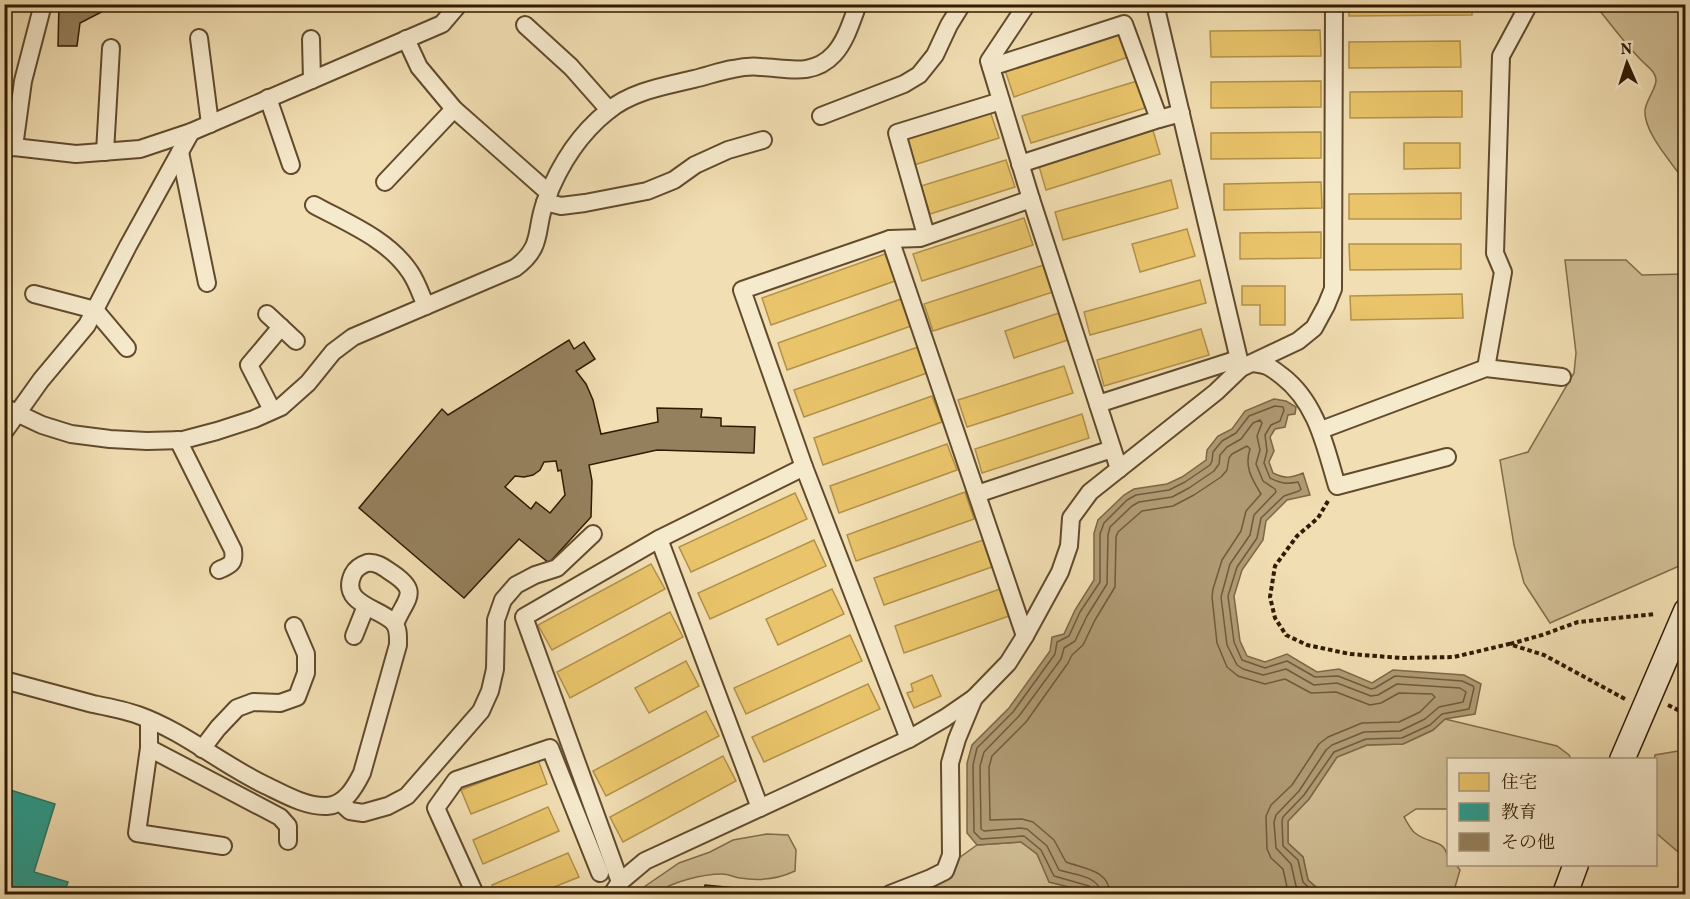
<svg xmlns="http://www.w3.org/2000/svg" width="1690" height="899" font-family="Vollkorn,'Noto Serif JP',serif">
	<rect width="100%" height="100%" fill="#f1deb2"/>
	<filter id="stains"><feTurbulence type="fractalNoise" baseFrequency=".00333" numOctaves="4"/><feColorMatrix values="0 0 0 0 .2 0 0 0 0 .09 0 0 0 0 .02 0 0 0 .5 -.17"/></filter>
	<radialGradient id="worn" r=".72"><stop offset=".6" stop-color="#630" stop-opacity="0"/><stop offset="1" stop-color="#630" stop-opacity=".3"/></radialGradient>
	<!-- green -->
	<g fill="#d0bd94" stroke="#806c4a" stroke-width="1.5">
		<path d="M 1683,4 L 1686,6 L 1685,182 C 1673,164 1643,132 1645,110 C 1646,100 1657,87 1656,80 C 1656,72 1648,67 1643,62 C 1625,44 1611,24 1595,5 Z"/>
		<path d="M 1565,260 L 1626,260 L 1642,275 L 1685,274 L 1686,563 L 1550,623 L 1524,583 L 1514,545 L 1500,460 L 1528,452 L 1574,373 L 1576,353 Z"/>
		<path d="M 1445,719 L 1557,746 L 1569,755 L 1571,759 L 1448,760 L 1448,809 L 1416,809 L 1404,817 C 1407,822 1411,830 1415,833 C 1431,846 1448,837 1448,864 L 1456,865 L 1460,870 L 1453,894 L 1324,894 L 1308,880 L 1303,857 L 1288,843 L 1288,821 L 1309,799 L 1337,757 L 1367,745 L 1403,744 L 1433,730 Z"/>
		<path d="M 1684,750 L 1686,750 L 1685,854 L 1677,851 L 1656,833 L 1656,760 L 1654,759 L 1655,755 Z"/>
		<path d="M 767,834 L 788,835 L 796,850 L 795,871 C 778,879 758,881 740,878 C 734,877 728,874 722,874 C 704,874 669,882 656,894 L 637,894 L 644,887 L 679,863 L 710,852 L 733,840 Z"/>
		<path d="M 1021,842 L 1037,854 L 1050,882 L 1097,894 L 909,894 L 977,845 Z"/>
	</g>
	<!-- water -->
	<path fill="#b09b75" stroke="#7d6746" stroke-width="1.5" d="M 1274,399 L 1286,401 L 1296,407 L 1295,414 L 1288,415 L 1285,427 L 1275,429 L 1270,437 L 1274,451 L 1269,462 L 1273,473 C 1285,479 1291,478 1303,473 L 1310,495 L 1287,500 L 1266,521 L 1263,540 L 1242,570 L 1234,596 L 1240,641 L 1247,656 L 1265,662 L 1287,654 L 1317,672 L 1339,669 L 1372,683 L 1393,670 L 1464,675 L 1481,684 L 1475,714 L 1445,719 L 1433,730 L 1403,744 L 1367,745 L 1337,757 L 1309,799 L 1288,821 L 1288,843 L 1303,857 L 1308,880 L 1324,894 L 1097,894 L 1049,882 L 1037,854 L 1021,842 L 977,845 L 967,833 L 967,763 L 972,745 L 1009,708 L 1050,651 L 1052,637 L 1064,634 L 1075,610 L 1094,580 L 1094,533 L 1098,520 L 1124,495 L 1134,489 L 1167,484 L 1182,477 L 1206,460 L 1207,450 L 1218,436 L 1232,429 L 1245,411 Z"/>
	<!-- homes -->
	<g fill="#e9c46a" stroke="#b2914a" stroke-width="1.5">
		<path d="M 1210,4 L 1320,4 L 1320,5 L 1210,6 Z"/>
		<path d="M 1349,4 L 1472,4 L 1472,15 L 1349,16 Z"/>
		<path d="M 1320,30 L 1321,56 L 1211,57 L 1210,31 Z"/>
		<path d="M 1118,31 L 1128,57 L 1014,97 L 1005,70 Z"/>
		<path d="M 1460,41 L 1461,67 L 1349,68 L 1349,42 Z"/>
		<path d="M 1137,81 L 1145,108 L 1031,143 L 1022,116 Z"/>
		<path d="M 1321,81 L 1321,107 L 1211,108 L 1211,82 Z"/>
		<path d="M 1462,91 L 1462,117 L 1350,118 L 1350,92 Z"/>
		<path d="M 990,111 L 999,138 L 914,165 L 906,138 Z"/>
		<path d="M 1152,127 L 1160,154 L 1046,190 L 1038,163 Z"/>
		<path d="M 1321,132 L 1321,158 L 1211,159 L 1211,133 Z"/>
		<path d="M 1404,143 L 1460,143 L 1460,168 L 1404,169 Z"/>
		<path d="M 1006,160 L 1015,187 L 930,214 L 921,186 Z"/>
		<path d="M 1171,180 L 1178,208 L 1063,240 L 1055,212 Z"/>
		<path d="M 1321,182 L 1322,208 L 1224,210 L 1224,184 Z"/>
		<path d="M 1461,193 L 1461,219 L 1349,219 L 1349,194 Z"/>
		<path d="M 1024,218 L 1033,245 L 922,281 L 913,254 Z"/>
		<path d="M 1187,229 L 1195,256 L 1140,272 L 1132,244 Z"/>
		<path d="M 1321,232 L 1321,258 L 1240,259 L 1240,233 Z"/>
		<path d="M 1349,244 L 1461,244 L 1461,269 L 1350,270 Z"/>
		<path d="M 885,254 L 895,281 L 771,325 L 762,298 Z"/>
		<path d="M 1047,264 L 1056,291 L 933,331 L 924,304 Z"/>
		<path d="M 1200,280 L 1206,303 L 1090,335 L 1084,312 Z"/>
		<path d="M 1242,286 L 1285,286 L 1285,325 L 1260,325 L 1260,305 L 1242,305 Z"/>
		<path d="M 1462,294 L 1463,318 L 1351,320 L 1350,296 Z"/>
		<path d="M 901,299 L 911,326 L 787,370 L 778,343 Z"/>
		<path d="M 1062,312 L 1071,339 L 1014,358 L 1005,331 Z"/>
		<path d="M 1201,329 L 1209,355 L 1104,386 L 1097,360 Z"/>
		<path d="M 918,347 L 927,373 L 804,417 L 794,390 Z"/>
		<path d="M 1064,366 L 1073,393 L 967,427 L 958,400 Z"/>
		<path d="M 932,396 L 942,422 L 823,465 L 814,438 Z"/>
		<path d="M 1082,414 L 1089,438 L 982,473 L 975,449 Z"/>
		<path d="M 947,444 L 957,470 L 839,513 L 830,486 Z"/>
		<path d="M 965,492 L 974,519 L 856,561 L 847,535 Z"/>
		<path d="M 795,493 L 807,519 L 691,572 L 679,547 Z"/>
		<path d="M 814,540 L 826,566 L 710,619 L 698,593 Z"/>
		<path d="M 983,540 L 992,567 L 884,605 L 874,578 Z"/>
		<path d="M 651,564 L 665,589 L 552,650 L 538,625 Z"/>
		<path d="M 832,589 L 844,614 L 778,645 L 766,619 Z"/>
		<path d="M 1000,589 L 1009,616 L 904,653 L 895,626 Z"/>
		<path d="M 670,612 L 683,637 L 570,698 L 557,672 Z"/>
		<path d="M 850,635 L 862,661 L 746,714 L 734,688 Z"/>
		<path d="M 686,661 L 699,686 L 649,713 L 635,688 Z"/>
		<path d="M 932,675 L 941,696 L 914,708 L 907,693 L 913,691 L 911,684 Z"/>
		<path d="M 868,684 L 880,709 L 764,762 L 752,737 Z"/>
		<path d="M 706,711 L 719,736 L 606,796 L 593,771 Z"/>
		<path d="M 723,756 L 736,781 L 623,842 L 610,817 Z"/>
		<path d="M 538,760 L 547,784 L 471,814 L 461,790 Z"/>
		<path d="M 548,807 L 559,831 L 483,864 L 473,840 Z"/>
		<path d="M 568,853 L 579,877 L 537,894 L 496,894 L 492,885 Z"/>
	</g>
	<!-- schools -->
	<path fill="#2a9d8f" stroke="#2c7664" stroke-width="1.5" d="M 4,788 L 55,804 L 34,872 L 68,882 L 64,894 L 4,894 Z"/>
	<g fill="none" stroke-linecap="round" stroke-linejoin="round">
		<!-- shore -->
		<g stroke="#705a3a" stroke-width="1.5">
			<path d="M 1093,894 L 1092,890 L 1089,886 L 1054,876 L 1041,850 L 1024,836 L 981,839 L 974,832 L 973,765 L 977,748 L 1013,712 L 1055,654 L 1057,642 L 1069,636 L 1080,612 L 1100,582 L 1100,534 L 1104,523 L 1127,500 L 1136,495 L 1169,490 L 1185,482 L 1210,465 L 1212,461 L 1213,452 L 1222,441 L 1236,433 L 1249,416 L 1275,406 L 1283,407 L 1284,410 L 1280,421 L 1271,425 L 1265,435 L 1267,451 L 1264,463 L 1270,478 C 1281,484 1287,484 1298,482 L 1301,489 L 1299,491 L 1284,496 L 1261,518 L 1257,538 L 1237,567 L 1228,596 L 1234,642 L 1242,660 L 1265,668 L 1287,661 L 1315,677 L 1338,676 L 1371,689 L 1375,688 L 1395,676 L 1462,681 L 1473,686 L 1474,688 L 1469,709 L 1442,714 L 1430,725 L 1402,738 L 1366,739 L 1334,752 L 1304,795 L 1283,817 L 1282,821 L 1283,846 L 1298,860 L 1303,882 L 1315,894"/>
			<path d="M 1101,894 C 1099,875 1074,875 1059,870 L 1047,846 L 1027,829 L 1020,828 L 984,831 L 981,829 L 980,766 L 984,752 L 1019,716 L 1061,659 L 1064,648 L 1075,641 L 1087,616 L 1107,584 L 1108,535 L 1110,527 L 1132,506 L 1139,502 L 1172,497 L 1189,488 L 1214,471 L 1219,464 L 1220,455 L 1227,447 L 1241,439 L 1253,423 L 1260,420 L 1262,423 L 1257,436 L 1260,450 L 1256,464 L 1263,481 L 1275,489 L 1276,492 L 1254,515 L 1250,535 L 1230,564 L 1221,597 L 1227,645 L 1237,665 L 1243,669 L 1263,675 L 1286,669 L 1314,685 L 1337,683 L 1371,696 L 1378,695 L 1397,684 L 1460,688 L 1466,692 L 1463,702 L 1439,707 L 1425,719 L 1400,731 L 1364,732 L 1332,745 L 1326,750 L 1299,791 L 1276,815 L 1274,822 L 1276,848 L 1291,864 L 1296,886 L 1304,894"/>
			<path d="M 1110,894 C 1109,870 1085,869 1066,862 L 1054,840 L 1033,822 L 1022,819 L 990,820 L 989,767 L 992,756 L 1026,722 L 1068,663 L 1072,655 L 1083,645 L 1095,620 L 1115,587 L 1116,537 L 1118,532 L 1142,511 L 1173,506 L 1194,495 L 1221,477 L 1227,470 L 1229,458 L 1232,454 L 1247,446 L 1250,449 C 1244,467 1252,479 1261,494 L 1246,511 L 1241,531 L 1222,560 L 1213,589 L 1212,597 L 1217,643 L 1227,667 L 1238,676 L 1265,684 L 1285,679 L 1311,693 L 1336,692 L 1370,705 L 1381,703 L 1399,693 L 1432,694 L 1435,697 L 1420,712 L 1399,722 L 1362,723 L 1328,737 L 1319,744 L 1292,785 L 1271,805 L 1266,816 L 1267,849 L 1271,858 L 1283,869 L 1287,887 L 1291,894"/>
		</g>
	</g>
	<!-- building -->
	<g fill="#95805d" stroke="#311a00" stroke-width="1.5" fill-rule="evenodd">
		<path d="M 59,4 L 117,4 L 80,23 L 77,46 L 58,46 Z"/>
		<path d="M 569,340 L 574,349 L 584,342 L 595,359 L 576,371 L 586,384 L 593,400 L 601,434 L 658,422 L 657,408 L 702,409 L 701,417 L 721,418 L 721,426 L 755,427 L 754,453 L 657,450 L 589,465 L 592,481 L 591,517 L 549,563 L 519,539 L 464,598 L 359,508 L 442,409 L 448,415 ZM 556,461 L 558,471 L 561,470 L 565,495 L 550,513 L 536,502 L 531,509 L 505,487 L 515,476 L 524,477 L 533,475 L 540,470 L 544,462 Z"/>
		<path d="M 705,885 L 798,894 L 703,894 Z"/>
	</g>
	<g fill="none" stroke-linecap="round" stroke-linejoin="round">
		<!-- street casing -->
		<g stroke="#614b2c" stroke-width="20">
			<g id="street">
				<path d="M 1027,4 L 989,61 L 1031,199 L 1119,469"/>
				<path d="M 1155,4 L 1241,368"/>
				<path d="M 525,25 L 571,67 L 609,110"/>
				<path d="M 199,38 L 210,124"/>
				<path d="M 311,39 L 312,80"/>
				<path d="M 406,39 L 419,67 L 454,109 L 549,193"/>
				<path d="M 991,67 L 1124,24 L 1159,119 L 1181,113"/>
				<path d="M 268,98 L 291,165"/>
				<path d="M 821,116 L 904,84 L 919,75 L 935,55 L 949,25 L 962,4"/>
				<path d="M 14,147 L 23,81 L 43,4"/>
				<path d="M 4,149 L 14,147 L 76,154 L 140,149 L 191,132 L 442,24 L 459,4"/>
				<path d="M 105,152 L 111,48"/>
				<path d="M 180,152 L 207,283"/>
				<path d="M 1020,164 L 1159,119"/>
				<path d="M 385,182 L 454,109"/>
				<path d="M 545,202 L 561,206 L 585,203 L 647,191 L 674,180 L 695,165 L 728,150 L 763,140"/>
				<path d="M 314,205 C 347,223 388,239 410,272 C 417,282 421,295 426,306"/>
				<path d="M 926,235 L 897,133 L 1001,101"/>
				<path d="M 890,239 L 1025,636"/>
				<path d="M 34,294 L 95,310 L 127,348"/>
				<path d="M 267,314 L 296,341"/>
				<path d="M 1253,363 C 1258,364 1263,364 1267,366 C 1272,368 1278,373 1282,376 C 1317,403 1325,446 1337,486 L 1447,457"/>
				<path d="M 1486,368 L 1503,272 L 1495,253 L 1501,56 L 1529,4"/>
				<path d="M 1098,404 L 1238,359"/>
				<path d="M 4,407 L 42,425 L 71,434 L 110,439 L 147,441 L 183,440 L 217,431 L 254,419 L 281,407 L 308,383 L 333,352 L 353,337 L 515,268 C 545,246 534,229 546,200 C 559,166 579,134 608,111 C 632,91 665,86 694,79 C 707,76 720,71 733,69 C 742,67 752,66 761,67 C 787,68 813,77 834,54 C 846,41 852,20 858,4"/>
				<path d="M 272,410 L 249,365 L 281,327"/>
				<path d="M 1321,430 L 1486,368 L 1562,377"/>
				<path d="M 4,432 L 41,380 L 87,325 L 128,246 L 191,132"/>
				<path d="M 178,440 L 233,550 C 235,564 230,565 219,570"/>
				<path d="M 977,494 L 1112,449"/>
				<path d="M 659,539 L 760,808"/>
				<path d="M 354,636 L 366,606"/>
				<path d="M 4,680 C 34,688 64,696 93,704 C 108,707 124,710 138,715 C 183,731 220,763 263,784 C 282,793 305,807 327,806 C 345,805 355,787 362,773 L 398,645 C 398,637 399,628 393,622 C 380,608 339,604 353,574 C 356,568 361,565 367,563 C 376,562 382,566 389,571 C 422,592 406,597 395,624"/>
				<path d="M 149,720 L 149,748 L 137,833 L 223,846"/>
				<path d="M 909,739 L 804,467 L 742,290 L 890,239 L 920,238 L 1031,199"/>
				<path d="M 149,748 L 280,817 L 288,826 L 288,841"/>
				<path d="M 202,749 L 218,728 L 237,708 L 253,702 L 280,703 L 297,697 L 306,673 L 306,654 L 294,626"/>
				<path d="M 340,802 L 350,811 L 363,813 L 388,806 L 407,796 L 481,711 L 490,691 L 495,669 L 496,620 L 503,600 L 516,585 L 535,575 L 557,568 L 593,534"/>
				<path d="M 620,882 L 524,617 L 659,539 L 804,467"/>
				<path d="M 475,894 L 436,808 L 456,780 L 550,748 L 600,873"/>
				<path d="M 612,894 L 620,882 L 645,861 L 909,739 L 945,718 L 974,698 L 1008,663 L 1025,636 L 1060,572 L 1069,546 L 1071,518 L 1090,492 L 1216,392 L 1241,368 L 1298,341 L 1314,328 L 1326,306 L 1333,289 L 1334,4"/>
				<path d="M 890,894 L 931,878 L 945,871 L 951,855 L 950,763 L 957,739 L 974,698"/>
			</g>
		</g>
		<!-- secondary casing -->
		<g stroke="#311a00" stroke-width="27">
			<g id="secondary">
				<path d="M 1622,760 L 1686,611"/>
				<path d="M 1565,894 L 1576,864"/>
			</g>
		</g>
		<!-- path -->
		<g stroke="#311a00" stroke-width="4" stroke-dasharray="4.5 3" stroke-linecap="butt">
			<path d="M 1328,501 L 1318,518 L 1297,536 L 1275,566 L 1270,597 L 1275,618 L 1286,635 L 1307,645 L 1350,654 L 1402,658 L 1454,657 L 1509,644 L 1544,655 L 1625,699"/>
			<path d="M 1510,644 L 1542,635 L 1578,622 L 1655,614"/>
			<path d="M 1668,705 L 1686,714"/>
		</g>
		<!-- street -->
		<use href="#street" stroke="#f6eacd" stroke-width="16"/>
		<!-- secondary -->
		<use href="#secondary" stroke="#f6eacd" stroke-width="24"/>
	</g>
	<!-- margin -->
	<rect width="1690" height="899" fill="none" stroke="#f1deb2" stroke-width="24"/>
	<rect x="6" y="6" width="1678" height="887" fill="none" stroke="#311a00" stroke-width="3"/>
	<rect x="12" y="12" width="1666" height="875" fill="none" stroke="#311a00" stroke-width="1.5"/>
	<!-- legend -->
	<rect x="1447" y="758" width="210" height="108" fill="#f6eacd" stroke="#a7977b" stroke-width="1.5"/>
	<rect x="1459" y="773" width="30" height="18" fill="#e9c46a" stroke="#a7977b" stroke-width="1.5"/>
	<text x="1501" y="788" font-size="18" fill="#311a00">住宅</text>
	<rect x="1459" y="803" width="30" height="18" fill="#2a9d8f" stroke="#a7977b" stroke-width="1.5"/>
	<text x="1501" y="818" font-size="18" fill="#311a00">教育</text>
	<rect x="1459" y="833" width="30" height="18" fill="#95805d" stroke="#a7977b" stroke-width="1.5"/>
	<text x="1501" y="848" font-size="18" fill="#311a00">その他</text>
	<!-- north arrow -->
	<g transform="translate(1627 63) rotate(357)" stroke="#f6eacd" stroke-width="4.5" paint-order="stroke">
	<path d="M0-4.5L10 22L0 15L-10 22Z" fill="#311a00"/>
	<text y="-9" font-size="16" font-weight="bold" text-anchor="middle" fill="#311a00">N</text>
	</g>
	<rect width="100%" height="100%" filter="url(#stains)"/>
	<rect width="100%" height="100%" fill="url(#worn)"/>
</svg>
